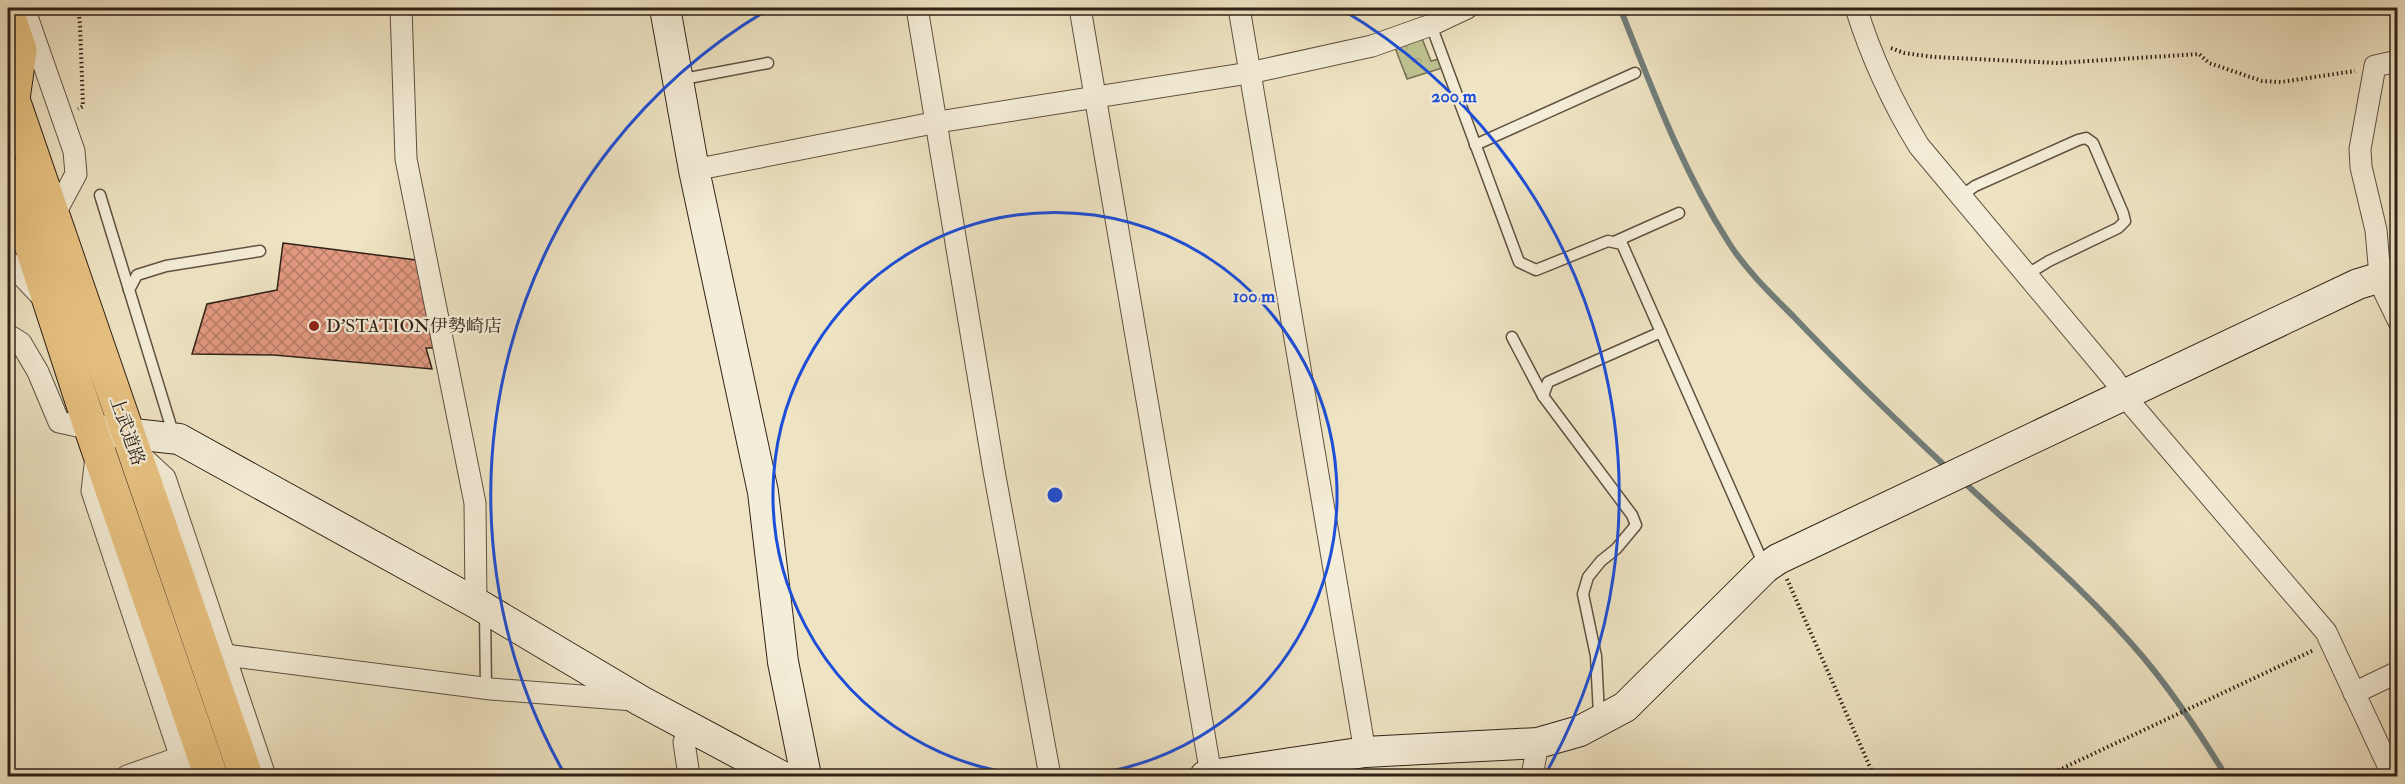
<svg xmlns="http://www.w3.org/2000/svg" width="2405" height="784" font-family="'IM FELL Double Pica','Noto Serif JP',serif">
	<defs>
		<pattern id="park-crowns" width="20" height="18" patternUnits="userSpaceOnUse" patternTransform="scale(1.5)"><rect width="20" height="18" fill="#bec290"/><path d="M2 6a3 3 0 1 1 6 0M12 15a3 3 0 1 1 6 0" fill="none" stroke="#a4a67b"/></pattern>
		<pattern id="building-cross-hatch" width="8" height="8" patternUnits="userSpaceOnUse" patternTransform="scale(1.5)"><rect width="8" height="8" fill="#e29980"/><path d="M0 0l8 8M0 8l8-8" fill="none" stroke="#b87c68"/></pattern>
	</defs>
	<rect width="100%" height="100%" fill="#eee3c2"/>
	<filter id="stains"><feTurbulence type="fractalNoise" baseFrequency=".00333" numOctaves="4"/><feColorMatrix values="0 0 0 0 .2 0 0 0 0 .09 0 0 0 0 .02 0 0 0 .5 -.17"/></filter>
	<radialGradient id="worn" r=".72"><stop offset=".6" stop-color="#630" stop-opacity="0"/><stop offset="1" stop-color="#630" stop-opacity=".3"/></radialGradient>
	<!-- park -->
	<path fill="url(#park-crowns)" stroke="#777154" stroke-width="1.5" d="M 1421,36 L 1431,61 L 1439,59 L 1442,68 L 1407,79 L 1394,45 Z"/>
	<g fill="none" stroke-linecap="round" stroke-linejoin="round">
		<!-- stream -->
		<g stroke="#727e7b" stroke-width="6">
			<path d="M 1620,8 C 1652,88 1682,170 1729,243 C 1746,270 1772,295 1795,318 C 1843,369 1893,417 1944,465"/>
			<path d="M 1967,485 C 2026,540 2090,594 2143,657 C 2174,694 2201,735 2226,776"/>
		</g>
	</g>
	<!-- building -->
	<path fill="url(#building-cross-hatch)" stroke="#302017" stroke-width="1.5" d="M 283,243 L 416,260 L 433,348 L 426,348 L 432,369 L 274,355 L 192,354 L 207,304 L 277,290 Z"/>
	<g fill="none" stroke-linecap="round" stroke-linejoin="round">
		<!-- lane casing -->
		<g stroke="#605142" stroke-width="13">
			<g id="lane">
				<path d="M 1431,25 L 1519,262 L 1536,270 L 1608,241 L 1622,244 L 1764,565"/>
				<path d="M 678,80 L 768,63"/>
				<path d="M 1475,145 L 1635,73"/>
				<path d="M 100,195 L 174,436"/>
				<path d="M 1961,196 L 1975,186 L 2078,140 L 2086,138 L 2093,143 L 2123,213 L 2125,221 L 2118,228 L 2049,261 L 2026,275"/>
				<path d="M 1614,242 L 1679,213"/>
				<path d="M 129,290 L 137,275 L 166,266 L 260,251"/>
				<path d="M 1512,337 L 1543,396"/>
				<path d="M 485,611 L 486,689"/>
				<path d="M 1599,715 L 1596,656 L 1583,594 L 1588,577 L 1601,561 L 1616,549 L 1636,525 L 1632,515 L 1543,396 L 1548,382 L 1661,332"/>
			</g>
		</g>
		<!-- street casing -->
		<g stroke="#605142" stroke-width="23">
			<g id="street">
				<path d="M 24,8 L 74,151 L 76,174 L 53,217"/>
				<path d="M 401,8 L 406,159 L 475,503 L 476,603"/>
				<path d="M 917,8 L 994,471 L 1050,776"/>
				<path d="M 1080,8 L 1211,775"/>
				<path d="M 1239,8 L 1365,752"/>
				<path d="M 1856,8 C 1871,56 1892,102 1919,146 L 2113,378 L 2133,406 L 2326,632 L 2393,776"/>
				<path d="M 2398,61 L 2375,66 L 2360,149 L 2361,167 L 2376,230 L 2380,276 L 2384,291 L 2398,320"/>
				<path d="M 694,170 L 938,122 L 1249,73 L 1372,46 L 1431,25 L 1467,8"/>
				<path d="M 8,261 L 44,299"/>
				<path d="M 8,335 L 21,343 L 38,372 L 59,422 L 91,429"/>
				<path d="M 139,454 L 165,478 L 265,776"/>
				<path d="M 96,457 L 92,491 L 187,776"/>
				<path d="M 225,655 L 491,689 L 633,700"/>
				<path d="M 2354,693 L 2398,672"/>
				<path d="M 127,776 L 181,757"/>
				<path d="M 689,776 L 684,742 L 689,727"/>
				<path d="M 1532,776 L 1538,743"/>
			</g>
		</g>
		<!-- secondary casing -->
		<g stroke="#302017" stroke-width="32">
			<g id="secondary">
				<path d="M 665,8 L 694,170 L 763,492 L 783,662 L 806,776"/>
				<path d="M 106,431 L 179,439 L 476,603 L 641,701 L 781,776"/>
				<path d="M 1205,776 L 1365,752 L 1538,743 L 1580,731 L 1625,707 L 1765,568 L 1778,559 L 2358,284 L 2398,272"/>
			</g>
		</g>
		<!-- highway casing -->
		<g stroke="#302017" stroke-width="35">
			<g id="highway">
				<path d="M 8,15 L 20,50 L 13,99"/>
				<path d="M 8,85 L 246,776"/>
				<path d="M 8,174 L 91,429 L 211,776"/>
			</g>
		</g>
		<!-- path -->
		<g stroke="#302017" stroke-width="4" stroke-dasharray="1.5 3" stroke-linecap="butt">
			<path d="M 78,8 L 80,24 L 83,106 L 78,109"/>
			<path d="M 1891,48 L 1904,53 L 1934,57 L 2058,63 L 2199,54 L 2209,63 L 2262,81 L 2281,82 L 2355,71"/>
			<path d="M 1787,579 L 1874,776"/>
			<path d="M 2046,776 L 2314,650"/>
		</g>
		<!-- lane -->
		<use href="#lane" stroke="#f4edd7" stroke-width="10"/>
		<!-- street -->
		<use href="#street" stroke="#f4edd7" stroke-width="21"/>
		<!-- secondary -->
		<use href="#secondary" stroke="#f4edd7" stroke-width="30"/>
		<!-- highway -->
		<use href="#highway" stroke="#e7c281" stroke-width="33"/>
	</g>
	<!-- distance rings -->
	<g fill="none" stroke="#1d4ed8" stroke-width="3">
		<path d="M1038 776A282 282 0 1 1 1072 776"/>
		<path d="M564 773A564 564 0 0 1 769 9M1341 9A564 564 0 0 1 1546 773"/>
	</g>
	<!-- markers -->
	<circle fill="#8f2418" stroke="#f4edd7" stroke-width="2" cx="314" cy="326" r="6"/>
	<g text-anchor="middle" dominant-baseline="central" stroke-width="4.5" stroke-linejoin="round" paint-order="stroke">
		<!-- poi labels -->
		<g font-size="18" fill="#302017" stroke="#f4edd7" text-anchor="start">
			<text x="326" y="326">D'STATION伊勢崎店</text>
		</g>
		<!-- street labels -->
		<g font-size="18" fill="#302017" stroke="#f4edd7">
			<text transform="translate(127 431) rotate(71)">上武道路</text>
		</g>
	</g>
	<circle cx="1055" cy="495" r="9" fill="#1d4ed8" stroke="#f4edd7" stroke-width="3"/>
	<g font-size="18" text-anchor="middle" font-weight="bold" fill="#1d4ed8" stroke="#f4edd7" stroke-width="4.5" stroke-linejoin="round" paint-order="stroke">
		<text x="1454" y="102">200 m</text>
		<text x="1254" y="302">100 m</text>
	</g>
	<!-- margin -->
	<rect width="2405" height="784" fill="none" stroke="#eee3c2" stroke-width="30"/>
	<rect x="9" y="9" width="2387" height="766" fill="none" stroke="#302017" stroke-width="3"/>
	<rect x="15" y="15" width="2375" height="754" fill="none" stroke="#302017" stroke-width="1.5"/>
	<rect width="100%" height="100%" filter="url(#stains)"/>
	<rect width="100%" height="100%" fill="url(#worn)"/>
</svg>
